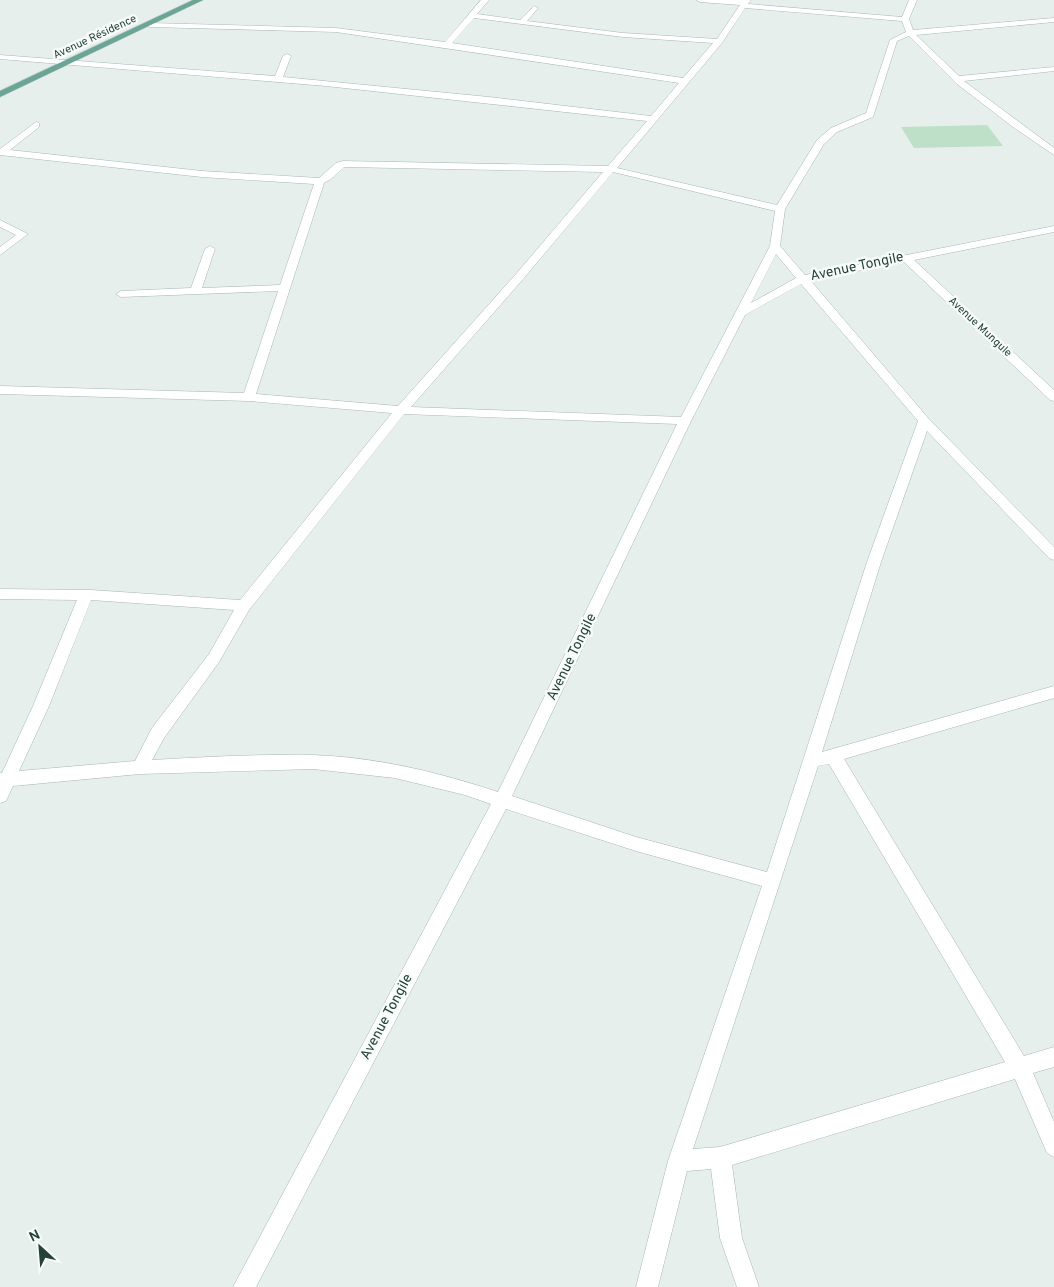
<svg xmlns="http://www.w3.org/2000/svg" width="1054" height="1287" font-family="Overpass,sans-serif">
	<rect width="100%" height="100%" fill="#e6efeb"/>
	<!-- green -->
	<path fill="#bfe0c8" d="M 987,125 L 1003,146 L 914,148 L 901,127 Z"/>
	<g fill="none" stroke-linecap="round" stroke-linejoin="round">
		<!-- minor casing -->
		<g stroke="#a8b8b2" stroke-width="1">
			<g id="minor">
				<path d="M 481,0 L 489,0 L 477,14 L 520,20 L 534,6 L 538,8 L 527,21 L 623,33 L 717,39 L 740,5 L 700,2 L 696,0 L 751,0 L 748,4 L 902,17 L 909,0 L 917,0 L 909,19 L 913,30 L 1054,18 L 1054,22 L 916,35 L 959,76 L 1054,67 L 1054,71 L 964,81 L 1054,148 L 1054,155 L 1013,127 L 957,84 L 909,36 L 897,41 L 873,117 L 837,132 L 824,144 L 785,209 L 780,246 L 805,275 L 1054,226 L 1054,232 L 914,260 L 1054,390 L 1054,401 L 1050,400 L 904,262 L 810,280 L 928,418 L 1054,547 L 1054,560 L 1049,558 L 927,431 L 881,562 L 822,752 L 1054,686 L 1054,698 L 844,759 L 1024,1056 L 1054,1047 L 1054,1067 L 1033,1073 L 1054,1122 L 1054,1157 L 1047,1153 L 1015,1079 L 732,1165 L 742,1238 L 759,1287 L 737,1287 L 720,1238 L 711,1169 L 687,1171 L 658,1287 L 636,1287 L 668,1161 L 762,886 L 636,851 L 506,809 L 256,1287 L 233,1287 L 491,804 L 465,795 L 395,778 L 313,769 L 140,774 L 13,786 L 6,801 L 0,803 L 0,773 L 2,773 L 33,706 L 77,600 L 0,599 L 0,589 L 91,590 L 240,600 L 392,413 L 249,401 L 0,394 L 0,386 L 244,393 L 278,291 L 121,297 L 116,294 L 121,291 L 191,288 L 205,249 L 210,246 L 215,249 L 202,288 L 280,285 L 314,184 L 202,177 L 0,155 L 0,149 L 36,122 L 39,123 L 39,127 L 10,150 L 202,171 L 319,178 L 336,163 L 343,161 L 608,166 L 647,121 L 326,86 L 0,59 L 0,55 L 275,76 L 283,56 L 287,54 L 291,56 L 283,77 L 489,97 L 651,116 L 679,83 L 336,32 L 150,27 L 146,25 L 150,23 L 336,28 L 445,42 ZM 745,8 L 902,21 L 906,32 L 890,40 L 866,113 L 831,128 L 817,140 L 777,205 L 617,168 L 722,43 ZM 474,18 L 623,37 L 713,43 L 683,78 L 452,43 ZM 344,167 L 603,172 L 516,274 L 398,406 L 256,394 L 324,183 L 331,179 ZM 613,172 L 775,211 L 770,246 L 681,417 L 411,407 L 524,278 ZM 776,254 L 796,278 L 751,303 ZM 801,284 L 918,421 L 867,562 L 767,872 L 636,837 L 512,796 L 691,421 L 745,315 ZM 404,414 L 677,424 L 498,792 C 438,772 375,757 312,755 C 259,754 205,757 152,760 L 164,738 L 219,662 L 249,610 ZM 91,600 L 234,610 L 209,654 L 152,728 L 135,761 L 19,771 L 49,706 ZM 829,764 L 1005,1062 L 720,1147 L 693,1149 L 818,766 Z"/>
				<path d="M 0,220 L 28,234 L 0,255 L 0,247 L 16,235 L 0,227 Z"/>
			</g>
		</g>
		<!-- major casing -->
		<g stroke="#c2cac8" stroke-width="1">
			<path id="major" d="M 193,0 L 203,0 L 0,97 L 0,91 Z"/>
		</g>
		<!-- minor -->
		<use href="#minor" fill="#fff" fill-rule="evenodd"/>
		<!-- major -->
		<use href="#major" fill="#6aa596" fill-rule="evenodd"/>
	</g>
	<g text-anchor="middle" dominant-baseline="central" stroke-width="5" stroke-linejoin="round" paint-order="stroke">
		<!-- far-street labels -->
		<g font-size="11" fill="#24423a" stroke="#f7fbf9">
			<text transform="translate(95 37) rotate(-25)">Avenue Résidence</text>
			<text transform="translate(980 327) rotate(43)">Avenue Mungule</text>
		</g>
		<!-- street labels -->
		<g font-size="14" fill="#24423a" stroke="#f7fbf9">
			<text transform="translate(857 267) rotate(-12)">Avenue Tongile</text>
			<text transform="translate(572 657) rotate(-64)">Avenue Tongile</text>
			<text transform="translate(387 1017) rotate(-62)">Avenue Tongile</text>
		</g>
	</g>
	<!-- north arrow -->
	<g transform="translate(40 1247) rotate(334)" stroke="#f7fbf9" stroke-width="4" paint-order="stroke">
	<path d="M0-4L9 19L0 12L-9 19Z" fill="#24423a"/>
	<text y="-8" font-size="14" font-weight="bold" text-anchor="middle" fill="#24423a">N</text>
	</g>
</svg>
